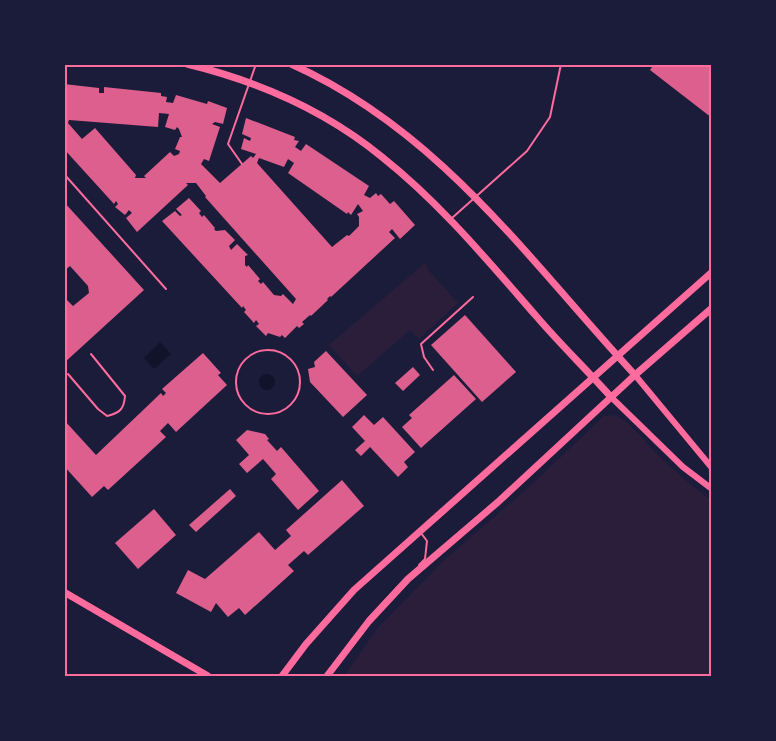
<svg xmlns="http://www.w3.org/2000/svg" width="776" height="741" font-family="'Sofia Sans Condensed',sans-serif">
	<rect width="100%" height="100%" fill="#1b1b3a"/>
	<!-- green -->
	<g fill="#2a1e3b">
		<path d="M 425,263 L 429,271 L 458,303 L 419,339 L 410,330 L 357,376 L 329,345 Z"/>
		<path d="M 616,415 C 636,427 647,445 664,461 C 679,475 695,488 711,500 L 711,676 L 344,676 L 377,629 L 443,561 L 530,486 L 604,416 Z"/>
	</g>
	<!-- water -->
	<g fill="#12122b">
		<path d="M 160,342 L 171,354 L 154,369 L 144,358 Z"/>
		<circle cx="267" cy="382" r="8"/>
	</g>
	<!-- building -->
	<g fill="#dd5f8e" fill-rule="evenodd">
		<path d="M 654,64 L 712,64 L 712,118 L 650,70 Z"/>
		<path d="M 64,84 L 99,88 L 99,93 L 104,93 L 104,87 L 161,93 L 161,96 L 167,97 L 166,102 L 173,103 L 176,95 L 207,104 L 208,101 L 227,108 L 223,124 L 215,122 L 212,124 L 220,127 L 209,161 L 204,159 L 201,164 L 220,183 L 251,156 L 253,158 L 256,154 L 241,149 L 244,138 L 250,141 L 251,138 L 242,134 L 246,118 L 295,137 L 294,140 L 299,141 L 295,147 L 301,151 L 306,144 L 369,186 L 364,195 L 370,198 L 376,193 L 378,196 L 381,194 L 390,204 L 394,201 L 415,225 L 400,239 L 392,229 L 389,232 L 395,238 L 331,297 L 330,296 L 327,299 L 328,300 L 311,316 L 310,315 L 302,322 L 304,324 L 299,328 L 297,326 L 285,338 L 282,335 L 280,337 L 268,333 L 266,336 L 256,326 L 259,324 L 256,320 L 254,323 L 244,312 L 246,310 L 243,306 L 242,308 L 162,221 L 175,211 L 180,216 L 182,215 L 176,209 L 189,198 L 201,211 L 199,213 L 202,217 L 204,215 L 215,228 L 214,229 L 216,231 L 225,230 L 235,240 L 229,246 L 231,250 L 237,244 L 248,255 L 245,256 L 245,265 L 247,267 L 248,265 L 260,279 L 258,281 L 261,284 L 263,282 L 274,295 L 281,296 L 283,294 L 293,304 L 296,299 L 205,197 L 206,196 L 196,183 L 186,183 L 188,185 L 137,232 L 126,218 L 132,213 L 129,210 L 125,215 L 115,207 L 118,204 L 116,201 L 114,204 L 64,149 ZM 159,113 L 169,114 L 165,127 L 175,130 L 177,127 L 179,129 L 182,137 L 180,137 L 175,149 L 180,151 L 179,154 L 174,156 L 170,152 L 144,176 L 146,178 L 135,178 L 136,175 L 95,128 L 82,139 L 68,123 L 69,120 L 158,127 ZM 259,158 L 284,167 L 288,159 L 294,163 L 288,173 L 347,214 L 348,212 L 351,215 L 358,204 L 363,211 L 357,214 L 359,217 L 359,226 L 349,236 L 347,235 L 332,247 L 257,163 Z"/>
		<path d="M 64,202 L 144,290 L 64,363 L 64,297 L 73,306 L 89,293 L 88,286 L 70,266 L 64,271 Z"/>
		<path d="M 465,315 L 516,372 L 482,402 L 431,345 Z"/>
		<path d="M 326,351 L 367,395 L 343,417 L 310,382 L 308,369 L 315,367 L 314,362 Z"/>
		<path d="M 203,353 L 221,373 L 218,375 L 227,385 L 176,432 L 168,423 L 160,431 L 166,437 L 108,490 L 104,486 L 92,497 L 64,466 L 64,420 L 96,455 L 161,393 L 163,396 L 166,393 L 162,389 Z"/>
		<path d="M 413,367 L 420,375 L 403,391 L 395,383 Z"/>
		<path d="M 454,375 L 476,399 L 421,448 L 402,427 L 412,418 L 409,415 Z"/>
		<path d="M 364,415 L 374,425 L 383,417 L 415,452 L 404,462 L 408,467 L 398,477 L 370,447 L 361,456 L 355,450 L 365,441 L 352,427 Z"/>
		<path d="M 247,430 L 265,434 L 269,439 L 267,440 L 277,451 L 281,447 L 319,491 L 298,510 L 271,479 L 276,474 L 263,459 L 247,473 L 239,464 L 249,455 L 236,440 Z"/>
		<path d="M 342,480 L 364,506 L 308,555 L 304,551 L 288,565 L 294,571 L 245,615 L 239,608 L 228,617 L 216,603 L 211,612 L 176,593 L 188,570 L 205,579 L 259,532 L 275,550 L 291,536 L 286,530 Z"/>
		<path d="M 230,489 L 236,496 L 196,532 L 189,525 Z"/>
		<path d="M 154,509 L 176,535 L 138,569 L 115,543 Z"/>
	</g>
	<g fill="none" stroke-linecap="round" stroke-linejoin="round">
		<!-- service -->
		<g stroke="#ff6b9d" stroke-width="2">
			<path d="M 242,164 L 228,144 L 256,64"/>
			<path d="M 64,174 L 166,289"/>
			<path d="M 452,218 L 527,151 L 550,117 L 561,64"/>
			<circle cx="268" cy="382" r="32"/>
			<path d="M 433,370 L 424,357 L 421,344 L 473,297"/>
			<path d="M 68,374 L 98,409 L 107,416 C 120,413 124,409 125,396 L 91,354"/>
			<path d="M 419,565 L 425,559 L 427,541 L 421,533"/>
		</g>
		<!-- tertiary -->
		<g stroke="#ff6b9d" stroke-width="6">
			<path d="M 635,375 L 712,468"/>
			<path d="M 611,397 L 683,467 L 712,489"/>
		</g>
		<!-- secondary -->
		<g stroke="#ff6b9d" stroke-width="7">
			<path d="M 187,64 C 257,81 326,111 382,157 C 440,203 488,261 537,317 C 560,344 587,370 611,397"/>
			<path d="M 291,64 C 439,130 528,259 635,375"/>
			<path d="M 64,592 L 208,676"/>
			<path d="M 282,676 L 306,644 L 354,590 L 712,272"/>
			<path d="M 327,676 L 369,621 L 408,579 L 498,502 L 635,375 L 712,308"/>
		</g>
	</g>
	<!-- border -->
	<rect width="776" height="741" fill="none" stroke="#1b1b3a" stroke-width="132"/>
	<rect x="66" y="66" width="644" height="609" fill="none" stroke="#ff6b9d" stroke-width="2"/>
</svg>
